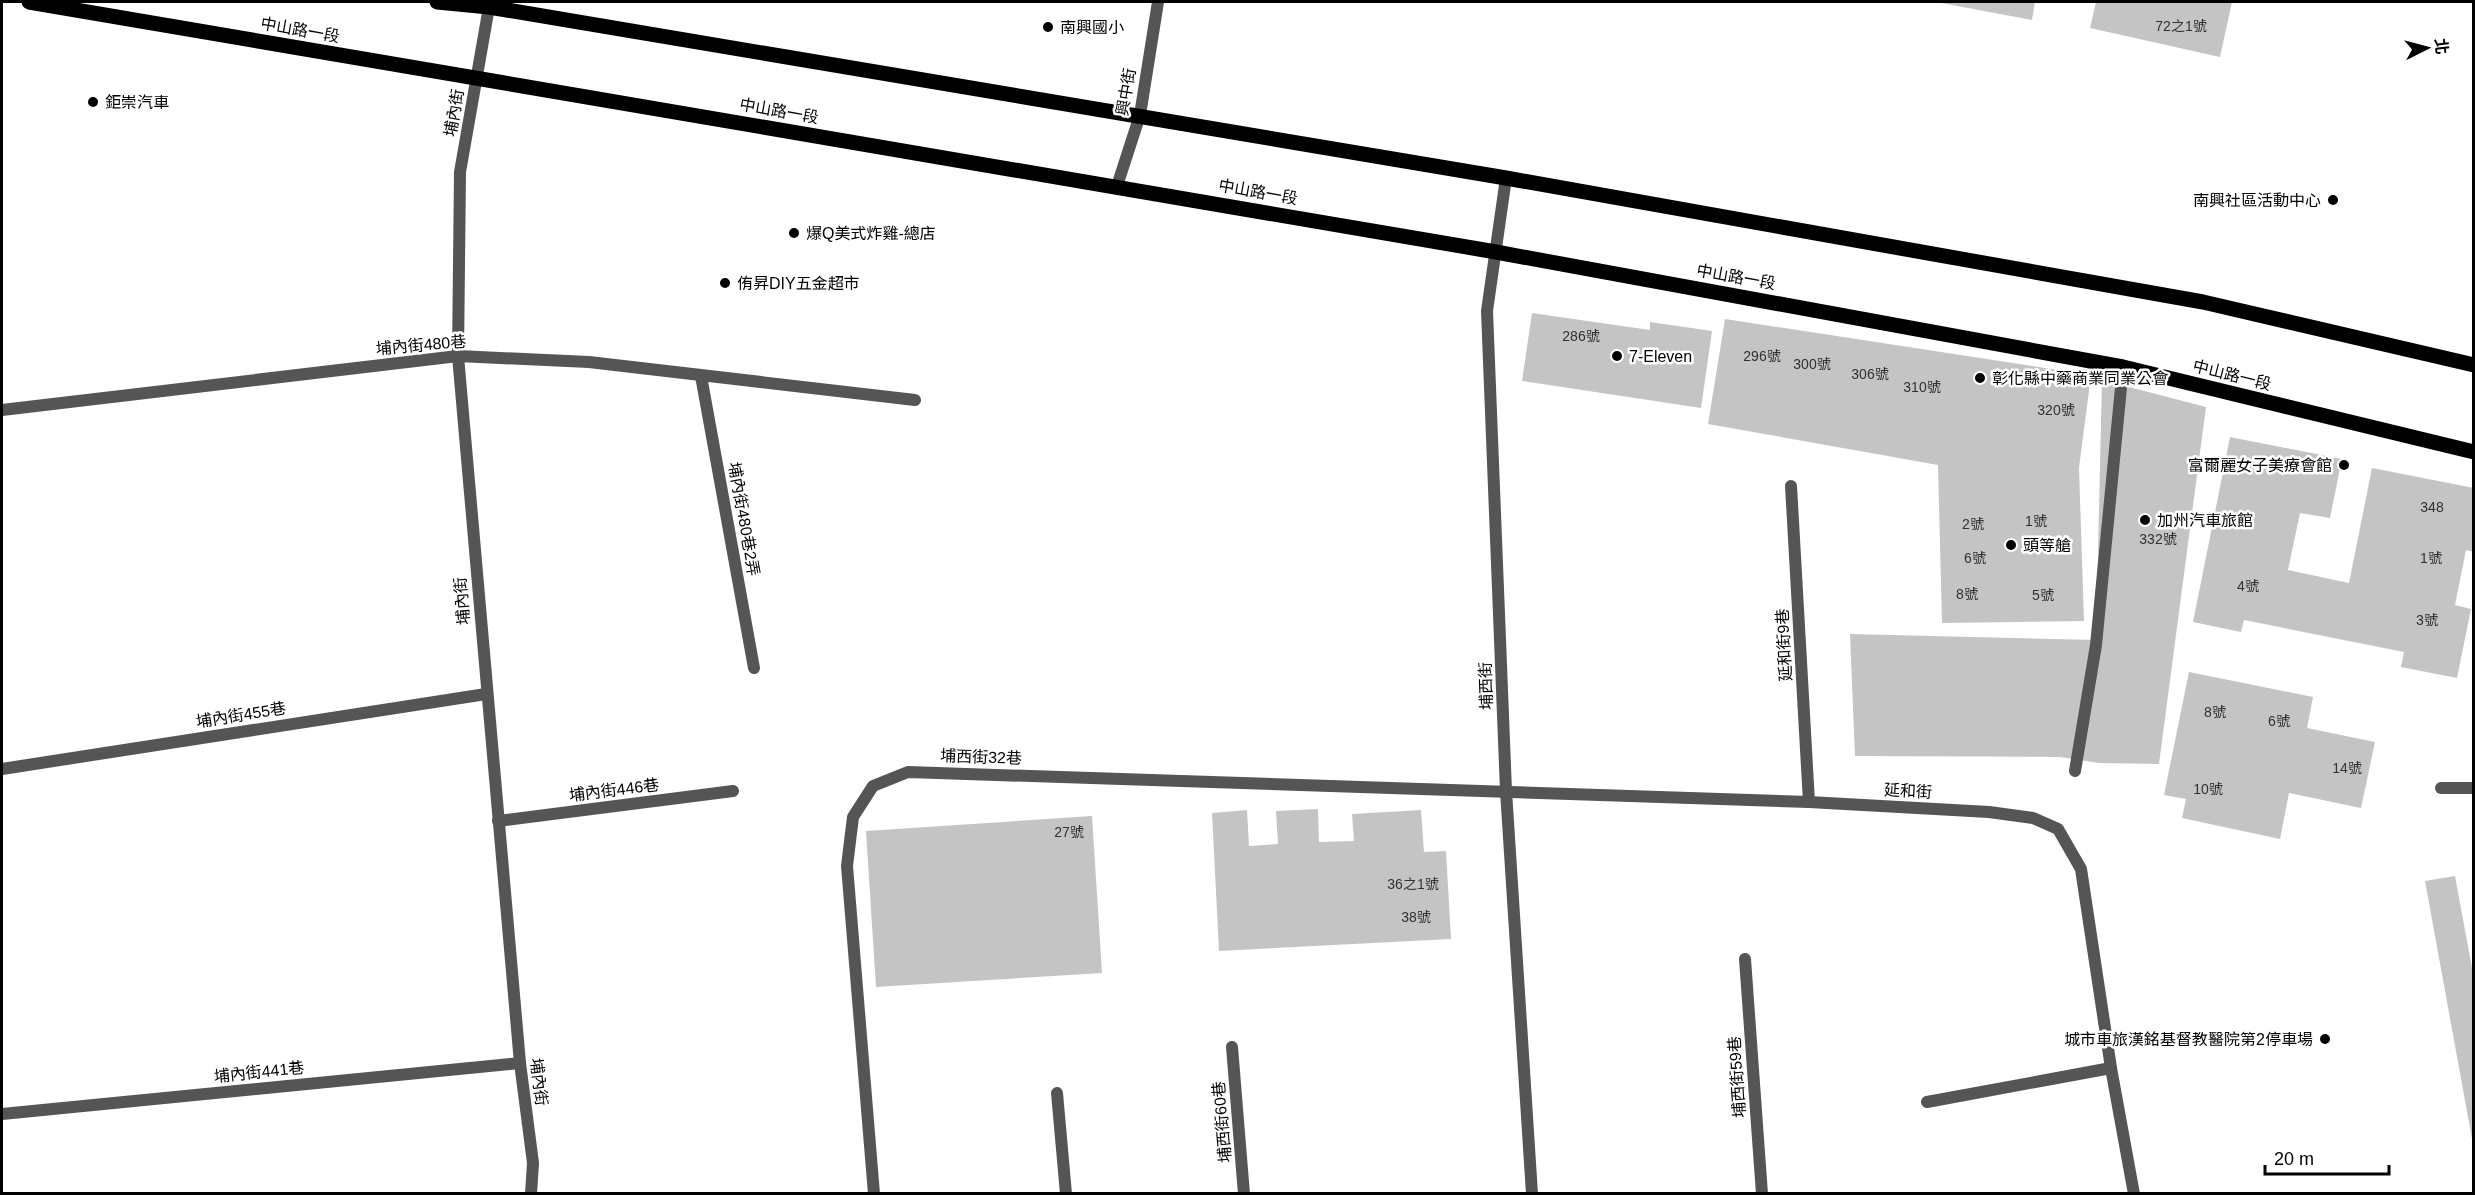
<svg xmlns="http://www.w3.org/2000/svg" width="2475" height="1195" font-family="Arial,'Noto Sans TC',sans-serif">
	<rect width="100%" height="100%" fill="#fff"/>
	<!-- building -->
	<g fill="#c4c4c4">
		<path d="M 1936,2 L 2035,2 L 2032,20 Z"/>
		<path d="M 2096,2 L 2232,2 L 2220,57 L 2090,28 Z"/>
		<path d="M 1532,313 L 1650,330 L 1650,322 L 1712,331 L 1701,408 L 1522,381 Z"/>
		<path d="M 1725,319 L 2091,375 L 2079,468 L 2084,621 L 1942,623 L 1938,465 L 1708,424 Z"/>
		<path d="M 2102,380 L 2206,407 L 2159,764 L 2099,763 L 2060,757 L 1855,756 L 1850,634 L 2096,640 Z"/>
		<path d="M 2230,437 L 2342,459 L 2330,518 L 2300,513 L 2288,570 L 2349,583 L 2372,468 L 2474,488 L 2474,552 L 2466,550 L 2455,605 L 2471,609 L 2457,678 L 2401,667 L 2404,652 L 2244,620 L 2241,632 L 2193,622 Z"/>
		<path d="M 2189,672 L 2313,697 L 2307,728 L 2375,742 L 2361,808 L 2289,793 L 2280,839 L 2182,818 L 2186,799 L 2164,795 Z"/>
		<path d="M 1318,809 L 1319,842 L 1354,841 L 1352,814 L 1421,810 L 1424,852 L 1446,851 L 1451,939 L 1219,951 L 1212,813 L 1247,810 L 1249,846 L 1278,844 L 1276,811 Z"/>
		<path d="M 1092,816 L 1102,973 L 876,987 L 866,831 Z"/>
		<path d="M 2455,876 L 2474,979 L 2472,1139 L 2425,881 Z"/>
	</g>
	<g fill="none" stroke-linecap="round" stroke-linejoin="round">
		<!-- lane -->
		<g stroke="#555" stroke-width="12">
			<path d="M 701,376 L 754,668"/>
			<path d="M 2,410 L 458,356 L 589,362 L 915,400"/>
			<path d="M 2,769 L 486,694"/>
			<path d="M 2075,771 L 2096,645 L 2123,367"/>
			<path d="M 2441,788 L 2474,788"/>
			<path d="M 498,821 L 733,791"/>
			<path d="M 2,1114 L 520,1063"/>
		</g>
		<!-- street -->
		<g stroke="#555" stroke-width="12">
			<path d="M 489,7 L 460,172 L 458,356 L 520,1063 L 533,1163 L 531,1194"/>
			<path d="M 1506,178 L 1487,311 L 1506,791 L 1532,1194"/>
			<path d="M 1117,186 L 1140,115 L 1158,2"/>
			<path d="M 1791,486 L 1809,802"/>
			<path d="M 1745,959 L 1762,1194"/>
			<path d="M 1232,1047 L 1244,1194"/>
			<path d="M 1057,1093 L 1066,1194"/>
			<path d="M 1927,1102 L 2111,1068"/>
			<path d="M 874,1194 L 847,866 L 853,817 L 873,786 L 908,772 L 1809,802 L 1989,812 L 2033,818 L 2058,829 L 2081,869 L 2111,1068 L 2134,1194"/>
		</g>
		<!-- primary -->
		<g stroke="#000" stroke-width="15">
			<path d="M 29,2 L 1496,252 L 2123,367 L 2474,452"/>
			<path d="M 437,2 L 489,7 L 1506,178 L 2203,302 L 2474,365"/>
		</g>
	</g>
	<!-- markers -->
	<g fill="#000" stroke="#fff" stroke-width="2">
		<circle cx="1048" cy="27" r="6"/>
		<circle cx="93" cy="102" r="6"/>
		<circle cx="2333" cy="200" r="6"/>
		<circle cx="794" cy="233" r="6"/>
		<circle cx="725" cy="283" r="6"/>
		<circle cx="1617" cy="356" r="6"/>
		<circle cx="1980" cy="378" r="6"/>
		<circle cx="2344" cy="465" r="6"/>
		<circle cx="2145" cy="520" r="6"/>
		<circle cx="2011" cy="545" r="6"/>
		<circle cx="2325" cy="1039" r="6"/>
	</g>
	<g text-anchor="middle" dominant-baseline="central" stroke-width="5" stroke-linejoin="round" paint-order="stroke">
		<!-- number labels -->
		<g font-size="14" fill="#313131">
			<text x="2181" y="26">72之1號</text>
			<text x="1581" y="336">286號</text>
			<text x="1762" y="356">296號</text>
			<text x="1812" y="364">300號</text>
			<text x="1870" y="374">306號</text>
			<text x="1922" y="387">310號</text>
			<text x="2056" y="410">320號</text>
			<text x="2432" y="507">348</text>
			<text x="2036" y="521">1號</text>
			<text x="1973" y="524">2號</text>
			<text x="2158" y="539">332號</text>
			<text x="1975" y="558">6號</text>
			<text x="2431" y="558">1號</text>
			<text x="2248" y="586">4號</text>
			<text x="1967" y="594">8號</text>
			<text x="2043" y="595">5號</text>
			<text x="2427" y="620">3號</text>
			<text x="2215" y="712">8號</text>
			<text x="2279" y="721">6號</text>
			<text x="2347" y="768">14號</text>
			<text x="2208" y="789">10號</text>
			<text x="1069" y="832">27號</text>
			<text x="1413" y="884">36之1號</text>
			<text x="1416" y="917">38號</text>
		</g>
		<!-- poi labels -->
		<g font-size="16" fill="#000" stroke="#fff" text-anchor="start">
			<text x="1060" y="27">南興國小</text>
			<text x="105" y="102">鉅崇汽車</text>
			<text x="2321" y="200" text-anchor="end">南興社區活動中心</text>
			<text x="806" y="233">爆Q美式炸雞-總店</text>
			<text x="737" y="283">侑昇DIY五金超市</text>
			<text x="1629" y="356">7-Eleven</text>
			<text x="1992" y="378">彰化縣中藥商業同業公會</text>
			<text x="2332" y="465" text-anchor="end">富爾麗女子美療會館</text>
			<text x="2157" y="520">加州汽車旅館</text>
			<text x="2023" y="545">頭等艙</text>
			<text x="2313" y="1039" text-anchor="end">城市車旅漢銘基督教醫院第2停車場</text>
		</g>
		<!-- street labels -->
		<g font-size="16" fill="#000" stroke="#fff">
			<text transform="translate(300 30) rotate(10)">中山路一段</text>
			<text transform="translate(1126 92) rotate(-80)">興中街</text>
			<text transform="translate(779 111) rotate(10)">中山路一段</text>
			<text transform="translate(454 113) rotate(-80)">埔內街</text>
			<text transform="translate(1258 192) rotate(10)">中山路一段</text>
			<text transform="translate(1736 277) rotate(10)">中山路一段</text>
			<text transform="translate(421 345) rotate(-5)">埔內街480巷</text>
			<text transform="translate(2232 375) rotate(14)">中山路一段</text>
			<text transform="translate(744 519) rotate(80)">埔內街480巷2弄</text>
			<text transform="translate(462 601) rotate(-95)">埔內街</text>
			<text transform="translate(1784 645) rotate(-93)">延和街9巷</text>
			<text transform="translate(1486 686) rotate(-92)">埔西街</text>
			<text transform="translate(241 715) rotate(-9)">埔內街455巷</text>
			<text transform="translate(981 757) rotate(2)">埔西街32巷</text>
			<text transform="translate(614 790) rotate(-7)">埔內街446巷</text>
			<text transform="translate(1908 791) rotate(3)">延和街</text>
			<text transform="translate(259 1072) rotate(-6)">埔內街441巷</text>
			<text transform="translate(1737 1077) rotate(-94)">埔西街59巷</text>
			<text transform="translate(539 1082) rotate(83)">埔內街</text>
			<text transform="translate(1222 1122) rotate(-95)">埔西街60巷</text>
		</g>
	</g>
	<!-- border -->
	<rect width="2475" height="1195" fill="none" stroke="#000000" stroke-width="6"/>
	<!-- north arrow -->
	<g transform="translate(2427 48) rotate(84)" stroke="#ffffff" stroke-width="4.5" paint-order="stroke">
	<path d="M0-4.5L10 22L0 15L-10 22Z" fill="#000000"/>
	<text y="-9" font-size="16" font-weight="bold" text-anchor="middle" fill="#000000">北</text>
	</g>
	<!-- scale -->
	<path d="M2265 1165v9h124v-9" fill="none" stroke="#000000" stroke-width="3"/>
	<text x="2274" y="1165" font-size="18" fill="#000000" stroke="#ffffff" stroke-width="4.5" paint-order="stroke">20 m</text>
</svg>
